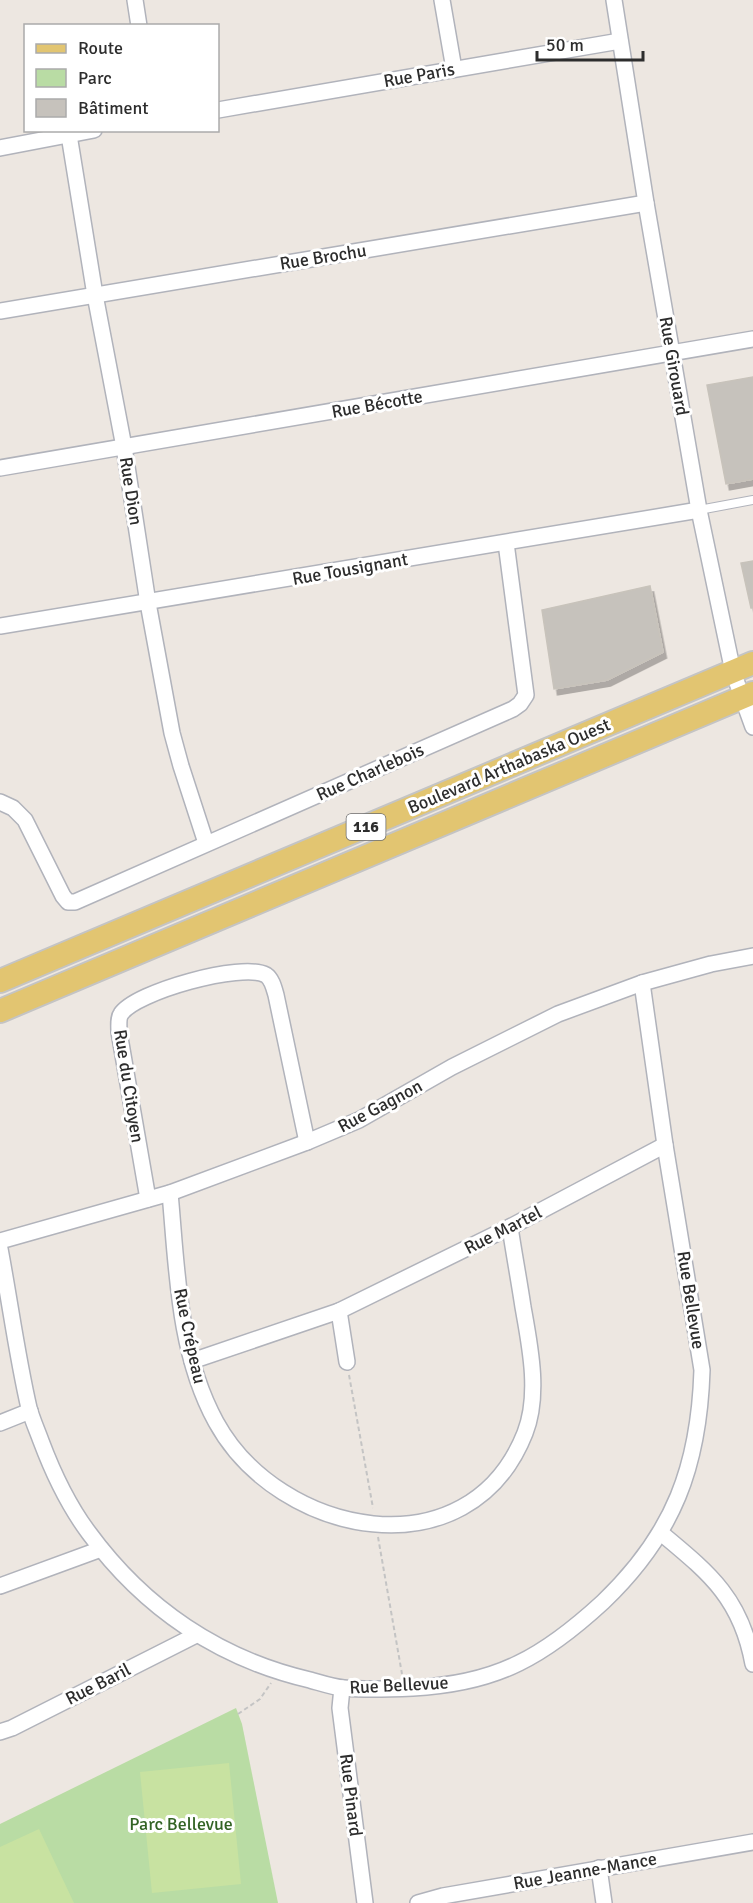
<svg xmlns="http://www.w3.org/2000/svg" width="753" height="1903" font-family="Signika,sans-serif">
	<defs>
		<filter id="shadow"><feDropShadow dx="3.5" dy="6" stdDeviation="0" flood-color="#0004"/></filter>
	</defs>
	<rect width="100%" height="100%" fill="#ede7e1"/>
	<!-- green -->
	<path fill="#b9dca4" d="M 236,1708 L 242,1724 L 278,1903 L 0,1903 L 0,1824 Z"/>
	<!-- pitch -->
	<g fill="#c8e2a1">
		<path d="M 229,1763 L 241,1884 L 152,1893 L 140,1772 Z"/>
		<path d="M 39,1829 L 74,1903 L 0,1903 L 0,1847 Z"/>
	</g>
	<!-- building -->
	<g fill="#c6c2bc" stroke="#c8c3bb" stroke-width="1.5" filter="url(#shadow)">
		<path d="M 753,377 L 753,479 L 726,484 L 707,385 Z"/>
		<path d="M 753,561 L 753,608 L 751,608 L 741,563 Z"/>
		<path d="M 650,586 L 663,652 L 607,680 L 554,689 L 542,610 Z"/>
	</g>
	<g fill="none" stroke-linecap="round" stroke-linejoin="round">
		<!-- service casing -->
		<g stroke="#b1b3bb" stroke-width="10">
			<path id="service" d="M 699,510 L 753,500"/>
		</g>
		<!-- minor casing -->
		<g stroke="#b1b3bb" stroke-width="18">
			<g id="minor">
				<path d="M 135,0 L 139,26"/>
				<path d="M 442,0 L 454,69"/>
				<path d="M 614,0 L 646,203 L 699,510 L 733,672 L 753,727"/>
				<path d="M 218,110 L 620,41"/>
				<path d="M 69,135 L 95,295 L 124,447 L 148,603 L 172,733 L 181,766 L 206,843"/>
				<path d="M 0,148 L 94,130"/>
				<path d="M 0,311 L 646,203"/>
				<path d="M 0,468 L 753,339"/>
				<path d="M 0,626 L 699,510"/>
				<path d="M 0,802 L 13,808 L 25,820 L 63,896 L 68,902 L 75,902 L 513,709 L 520,704 L 526,695 L 506,543"/>
				<path d="M 170,1193 C 177,1269 178,1353 216,1422 C 279,1537 469,1575 525,1433 C 540,1395 530,1346 523,1307 C 519,1280 514,1254 510,1227"/>
				<path d="M 148,1199 L 119,1032 C 119,1026 118,1018 121,1014 C 135,992 242,962 266,975 C 272,979 274,988 276,995 L 307,1142"/>
				<path d="M 0,1241 L 170,1193 L 307,1142 L 359,1120 L 452,1067 L 558,1014 L 642,983 L 711,964 L 753,956"/>
				<path d="M 0,1249 C 10,1302 17,1356 29,1408 C 32,1419 37,1430 41,1441 C 53,1473 68,1505 89,1533 C 144,1608 219,1659 310,1680 C 321,1683 332,1687 344,1688 C 366,1690 390,1689 413,1688 C 449,1686 487,1679 519,1663 C 550,1648 578,1625 603,1602 C 674,1534 699,1466 702,1370 L 665,1145 L 642,983"/>
				<path d="M 339,1311 L 347,1362"/>
				<path d="M 192,1361 L 339,1311 L 510,1227 L 665,1145"/>
				<path d="M 0,1423 L 30,1411"/>
				<path d="M 661,1533 C 709,1573 741,1598 753,1664"/>
				<path d="M 0,1586 L 101,1549"/>
				<path d="M 342,1688 L 340,1708 L 365,1903"/>
				<path d="M 0,1732 L 12,1728 L 196,1635"/>
				<path d="M 599,1868 L 604,1903"/>
				<path d="M 418,1903 L 443,1896 L 753,1842"/>
			</g>
		</g>
		<!-- primary casing -->
		<g stroke="#c4c4c4" stroke-width="26">
			<g id="primary">
				<path d="M 0,981 L 753,663"/>
				<path d="M 0,1011 L 753,693"/>
			</g>
		</g>
		<!-- path -->
		<g stroke="#c4c4c4" stroke-width="2" stroke-dasharray="4.5 3" stroke-linecap="butt">
			<path d="M 349,1375 L 373,1508"/>
			<path d="M 378,1537 L 402,1674"/>
			<path d="M 238,1714 L 260,1699 L 271,1683"/>
		</g>
		<!-- service -->
		<use href="#service" stroke="#fff" stroke-width="8"/>
		<!-- minor -->
		<use href="#minor" stroke="#fff" stroke-width="15"/>
		<!-- primary -->
		<use href="#primary" stroke="#e2c571" stroke-width="22"/>
	</g>
	<g text-anchor="middle" dominant-baseline="central" stroke-width="6" stroke-linejoin="round" paint-order="stroke">
		<!-- shield labels -->
		<rect fill="#fff" stroke="#6c6c6c" stroke-width="1.5" x="346.5" y="814" width="39" height="26" rx="4.5"/>
		<g font-size="16" font-weight="bold" fill="#2d2d2d">
			<text x="366" y="827">116</text>
		</g>
		<!-- street labels -->
		<g font-size="18" fill="#2d2d2d" stroke="#fff">
			<text transform="translate(419 75) rotate(-10)">Rue Paris</text>
			<text transform="translate(323 257) rotate(-9)">Rue Brochu</text>
			<text transform="translate(674 366) rotate(80)">Rue Girouard</text>
			<text transform="translate(377 404) rotate(-10)">Rue Bécotte</text>
			<text transform="translate(131 491) rotate(81)">Rue Dion</text>
			<text transform="translate(350 569) rotate(-10)">Rue Tousignant</text>
			<text transform="translate(509 766) rotate(-23)">Boulevard Arthabaska Ouest</text>
			<text transform="translate(370 772) rotate(-24)">Rue Charlebois</text>
			<text transform="translate(129 1086) rotate(81)">Rue du Citoyen</text>
			<text transform="translate(380 1106) rotate(-28)">Rue Gagnon</text>
			<text transform="translate(503 1230) rotate(-27)">Rue Martel</text>
			<text transform="translate(691 1300) rotate(81)">Rue Bellevue</text>
			<text transform="translate(190 1336) rotate(78)">Rue Crépeau</text>
			<text transform="translate(98 1684) rotate(-27)">Rue Baril</text>
			<text transform="translate(399 1685) rotate(-3)">Rue Bellevue</text>
			<text transform="translate(351 1795) rotate(83)">Rue Pinard</text>
			<text transform="translate(585 1871) rotate(-10)">Rue Jeanne-Mance</text>
		</g>
		<!-- park labels -->
		<g font-size="18" fill="#326324" stroke="#fff">
			<text x="181" y="1824">Parc Bellevue</text>
		</g>
	</g>
	<!-- legend -->
	<rect x="24" y="24" width="195" height="108" fill="#ffffff" stroke="#ababab" stroke-width="1.5"/>
	<rect x="36" y="44" width="30" height="9" fill="#e2c571" stroke="#ababab" stroke-width="1.5"/>
	<text x="78" y="54" font-size="18" fill="#2d2d2d">Route</text>
	<rect x="36" y="69" width="30" height="18" fill="#b9dca4" stroke="#ababab" stroke-width="1.5"/>
	<text x="78" y="84" font-size="18" fill="#2d2d2d">Parc</text>
	<rect x="36" y="99" width="30" height="18" fill="#c6c2bc" stroke="#ababab" stroke-width="1.5"/>
	<text x="78" y="114" font-size="18" fill="#2d2d2d">Bâtiment</text>
	<!-- scale -->
	<path d="M537 51v9h106v-9" fill="none" stroke="#2d2d2d" stroke-width="3"/>
	<text x="546" y="51" font-size="18" fill="#2d2d2d" stroke="#ffffff" stroke-width="4.5" paint-order="stroke">50 m</text>
</svg>
